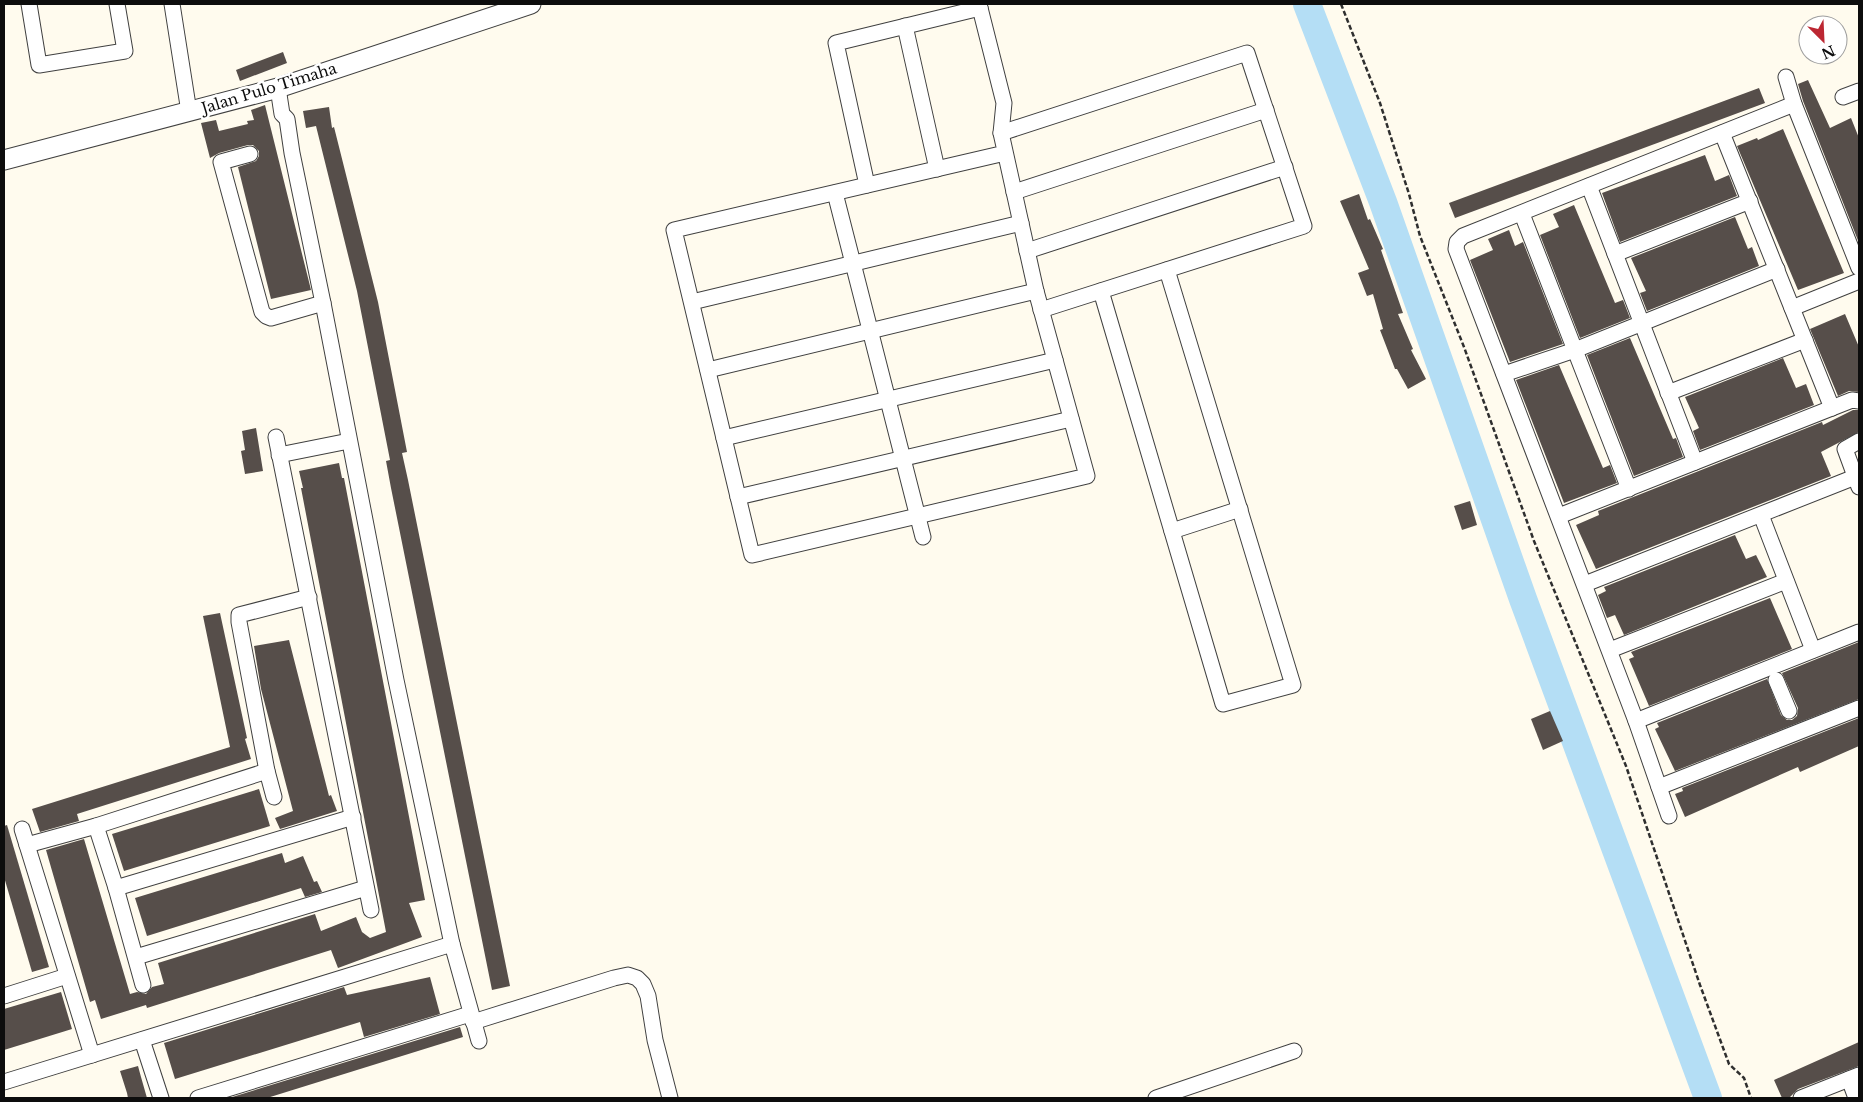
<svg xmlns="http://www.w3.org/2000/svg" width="1863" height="1102" font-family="'Libre Baskerville',serif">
	<rect width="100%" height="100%" fill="#fffbee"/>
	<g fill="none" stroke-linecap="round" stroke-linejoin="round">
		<!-- river -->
		<path stroke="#b4def5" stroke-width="28" d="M 1307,4 L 1383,202 L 1523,599 L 1708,1098"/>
	</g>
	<!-- building -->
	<g fill="#564e4a">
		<path d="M 283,52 L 287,63 L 240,81 L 236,70 Z"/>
		<path d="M 1808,80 L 1830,128 L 1851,118 L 1859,138 L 1859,243 L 1803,101 L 1798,84 Z"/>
		<path d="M 1759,88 L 1765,103 L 1455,218 L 1449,203 Z"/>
		<path d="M 265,105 L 311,290 L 271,299 L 238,167 L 256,161 L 259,156 L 259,151 L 253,145 L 248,145 L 219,153 L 210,158 L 201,123 L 216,120 L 219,131 L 248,124 L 247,121 L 254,120 L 251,110 Z"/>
		<path d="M 329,107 L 332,128 L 334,127 L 378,302 L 407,452 L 402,453 L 408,480 L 510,986 L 492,990 L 391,488 L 386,461 L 390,460 L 357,291 L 316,126 L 306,128 L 303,111 Z"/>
		<path d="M 1783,129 L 1844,273 L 1798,290 L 1737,146 L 1757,138 L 1758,140 Z"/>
		<path d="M 1705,155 L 1715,181 L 1729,175 L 1737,196 L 1620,242 L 1602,193 Z"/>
		<path d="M 1359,194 L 1368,220 L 1370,219 L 1383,249 L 1381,250 L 1403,313 L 1398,314 L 1413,349 L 1411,350 L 1426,379 L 1408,389 L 1397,369 L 1395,369 L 1380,330 L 1383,329 L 1373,294 L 1367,296 L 1358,273 L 1369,269 L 1340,201 Z"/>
		<path d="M 1574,205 L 1615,303 L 1623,300 L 1630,318 L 1580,338 L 1540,235 L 1559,227 L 1553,214 Z"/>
		<path d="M 1735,217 L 1748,249 L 1752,247 L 1759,266 L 1647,311 L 1640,293 L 1646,291 L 1631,258 Z"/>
		<path d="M 1509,230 L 1515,246 L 1523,242 L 1563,344 L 1510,362 L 1470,260 L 1493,250 L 1488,239 Z"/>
		<path d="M 1845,314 L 1859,347 L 1859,392 L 1849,391 L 1838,396 L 1810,329 Z"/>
		<path d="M 1630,338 L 1673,439 L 1676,438 L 1683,457 L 1634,476 L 1587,355 Z"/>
		<path d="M 1783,358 L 1796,388 L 1806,384 L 1814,405 L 1700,450 L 1693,431 L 1699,428 L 1685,397 Z"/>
		<path d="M 1559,365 L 1603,468 L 1610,465 L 1617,483 L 1564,503 L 1516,380 Z"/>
		<path d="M 1853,410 L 1859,410 L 1859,432 L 1821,452 L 1831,476 L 1596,569 L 1576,525 L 1599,515 L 1598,511 L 1822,422 L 1823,425 Z"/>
		<path d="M 256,428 L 263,471 L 245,474 L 241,451 L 245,450 L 242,431 Z"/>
		<path d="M 339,463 L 342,478 L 344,478 L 425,900 L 409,903 L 422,937 L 338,968 L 331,950 L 147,1008 L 146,1005 L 101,1019 L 95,1000 L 90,1002 L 46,850 L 84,839 L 130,994 L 137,992 L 146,994 L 152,987 L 164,984 L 158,963 L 315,914 L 321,931 L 356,917 L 362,932 L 370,938 L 386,932 L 301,488 L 303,488 L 299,471 Z"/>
		<path d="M 1470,501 L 1477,525 L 1462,530 L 1454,506 Z"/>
		<path d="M 1735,535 L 1746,559 L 1756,555 L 1767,577 L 1624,635 L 1615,615 L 1607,618 L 1598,595 L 1606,591 L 1604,587 Z"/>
		<path d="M 1770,598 L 1792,649 L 1649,706 L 1629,659 L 1634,657 L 1631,652 Z"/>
		<path d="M 220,613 L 247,738 L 245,739 L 251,759 L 77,814 L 79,821 L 40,832 L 32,809 L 230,747 L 203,616 Z"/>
		<path d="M 289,640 L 329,796 L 331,795 L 337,811 L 280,829 L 275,818 L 293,811 L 261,689 L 254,646 Z"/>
		<path d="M 1859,642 L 1859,699 L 1675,771 L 1655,729 L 1659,727 L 1657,723 L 1767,679 L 1781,715 L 1787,720 L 1792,720 L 1797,716 L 1798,708 L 1782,673 Z"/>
		<path d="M 1550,711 L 1563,741 L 1543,750 L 1531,719 Z"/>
		<path d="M 1859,718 L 1859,746 L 1800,772 L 1798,767 L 1685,817 L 1675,794 L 1683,791 L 1682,788 Z"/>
		<path d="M 259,789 L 270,826 L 124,871 L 112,834 Z"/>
		<path d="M 7,825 L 49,967 L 32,972 L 4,877 L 4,826 Z"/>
		<path d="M 282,853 L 285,863 L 303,856 L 314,882 L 317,881 L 322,892 L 305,897 L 301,888 L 147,936 L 135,898 Z"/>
		<path d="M 430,977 L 440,1014 L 364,1037 L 360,1022 L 175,1079 L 164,1043 L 344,987 L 347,995 Z"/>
		<path d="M 61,992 L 72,1029 L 4,1050 L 4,1009 Z"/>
		<path d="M 460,1027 L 463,1037 L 267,1098 L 229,1098 Z"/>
		<path d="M 1859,1042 L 1859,1066 L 1798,1089 L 1789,1098 L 1782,1098 L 1774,1080 Z"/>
		<path d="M 138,1066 L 141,1077 L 147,1098 L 128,1098 L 127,1093 L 120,1071 Z"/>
	</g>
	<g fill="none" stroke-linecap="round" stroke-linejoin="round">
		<!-- minor casing -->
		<g stroke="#404040" stroke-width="17">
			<g id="minor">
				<path d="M 29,4 L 39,65 L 125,51 L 117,4"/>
				<path d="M 172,4 L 189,112"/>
				<path d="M 979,4 L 1004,103 L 1001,133 L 1036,291 L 1087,476 L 752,555 L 674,230 L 1005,153"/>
				<path d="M 905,26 L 937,169"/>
				<path d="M 1786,77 L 1794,104 L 1859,268"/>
				<path d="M 278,88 L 282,114 L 287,119 L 292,153 L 323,303 L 396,680 L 452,944 L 479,1041"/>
				<path d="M 1843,97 L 1859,91"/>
				<path d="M 1001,133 L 1247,53 L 1304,226 L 1041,310"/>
				<path d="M 1722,133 L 1832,408"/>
				<path d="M 250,154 L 221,162 L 262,312 L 266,316 L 271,318 L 323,303"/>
				<path d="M 867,185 L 836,43 L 980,8"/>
				<path d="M 1589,186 L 1695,462"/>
				<path d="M 1014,192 L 1266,110"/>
				<path d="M 835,193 L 923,537"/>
				<path d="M 1522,214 L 1629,489"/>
				<path d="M 1027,251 L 1285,167"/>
				<path d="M 1615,254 L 1750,201"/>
				<path d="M 1101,291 L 1223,704 L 1293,685 L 1167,270"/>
				<path d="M 692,302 L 1021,223"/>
				<path d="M 1792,308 L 1859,281"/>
				<path d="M 708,370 L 1036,291"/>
				<path d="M 1504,374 L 1575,350 L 1777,269"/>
				<path d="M 1668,393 L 1805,340"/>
				<path d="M 276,437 L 371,910"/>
				<path d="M 724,438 L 1055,360"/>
				<path d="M 1859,441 L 1845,449 L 1859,487"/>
				<path d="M 279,455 L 349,441"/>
				<path d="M 738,497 L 1071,419"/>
				<path d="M 1761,515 L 1813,650"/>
				<path d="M 1559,516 L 1852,400 L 1859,401"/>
				<path d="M 1172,531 L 1240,509"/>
				<path d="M 1585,584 L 1855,477"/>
				<path d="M 1610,650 L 1786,581"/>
				<path d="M 1776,680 L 1789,711"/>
				<path d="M 1636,721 L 1859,632"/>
				<path d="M 1659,787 L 1859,708"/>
				<path d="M 274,797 L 267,771 L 239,622 L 239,615 L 309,597"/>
				<path d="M 1669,816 L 1636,721 L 1456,249 L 1457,242 L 1463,236 L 1794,104"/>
				<path d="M 96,826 L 116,888 L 143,985"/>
				<path d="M 22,829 L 27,845"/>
				<path d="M 116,888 L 353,817"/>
				<path d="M 136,957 L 366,888"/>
				<path d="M 4,996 L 67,976"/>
				<path d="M 473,1022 L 614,978 L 628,975 L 637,978 L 643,984 L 648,996 L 655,1040 L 670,1098"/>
				<path d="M 142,1040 L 161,1098"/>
				<path d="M 92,1055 L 27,845 L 96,826 L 267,771"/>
				<path d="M 1849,1079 L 1856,1098"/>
				<path d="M 4,1082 L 452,944"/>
				<path d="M 198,1098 L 470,1014"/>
				<path d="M 1156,1098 L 1294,1051"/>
				<path d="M 1801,1098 L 1859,1075"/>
			</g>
		</g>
		<!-- tertiary casing -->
		<g stroke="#404040" stroke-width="21">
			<path id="tertiary" d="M 4,160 L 278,88 L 531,4"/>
		</g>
		<!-- path -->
		<path stroke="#2f2f2f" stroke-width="2.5" stroke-dasharray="5 2.5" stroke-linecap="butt" d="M 1341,4 L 1380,103 L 1409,194 L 1420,236 L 1464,347 L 1534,541 L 1626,766 L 1700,985 L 1729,1064 L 1744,1078 L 1751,1098"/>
		<!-- minor -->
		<use href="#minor" stroke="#fff" stroke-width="15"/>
		<!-- tertiary -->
		<use href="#tertiary" stroke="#fff" stroke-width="19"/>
	</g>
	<g text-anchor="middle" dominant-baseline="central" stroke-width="5" stroke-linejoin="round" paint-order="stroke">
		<!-- street labels -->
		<g font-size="15" fill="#0d0d0d" stroke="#fff">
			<text transform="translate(269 88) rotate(-17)">Jalan Pulo Timaha</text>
		</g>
	</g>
	<!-- border -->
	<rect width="1863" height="1102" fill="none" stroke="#0d0d0d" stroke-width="10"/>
	<!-- north arrow -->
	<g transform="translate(1823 40) rotate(156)"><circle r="24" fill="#ffffff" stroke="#9e9e9e"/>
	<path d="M0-4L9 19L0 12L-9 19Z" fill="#bc2732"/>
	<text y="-8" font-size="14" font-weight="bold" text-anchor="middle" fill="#0d0d0d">N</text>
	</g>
</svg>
